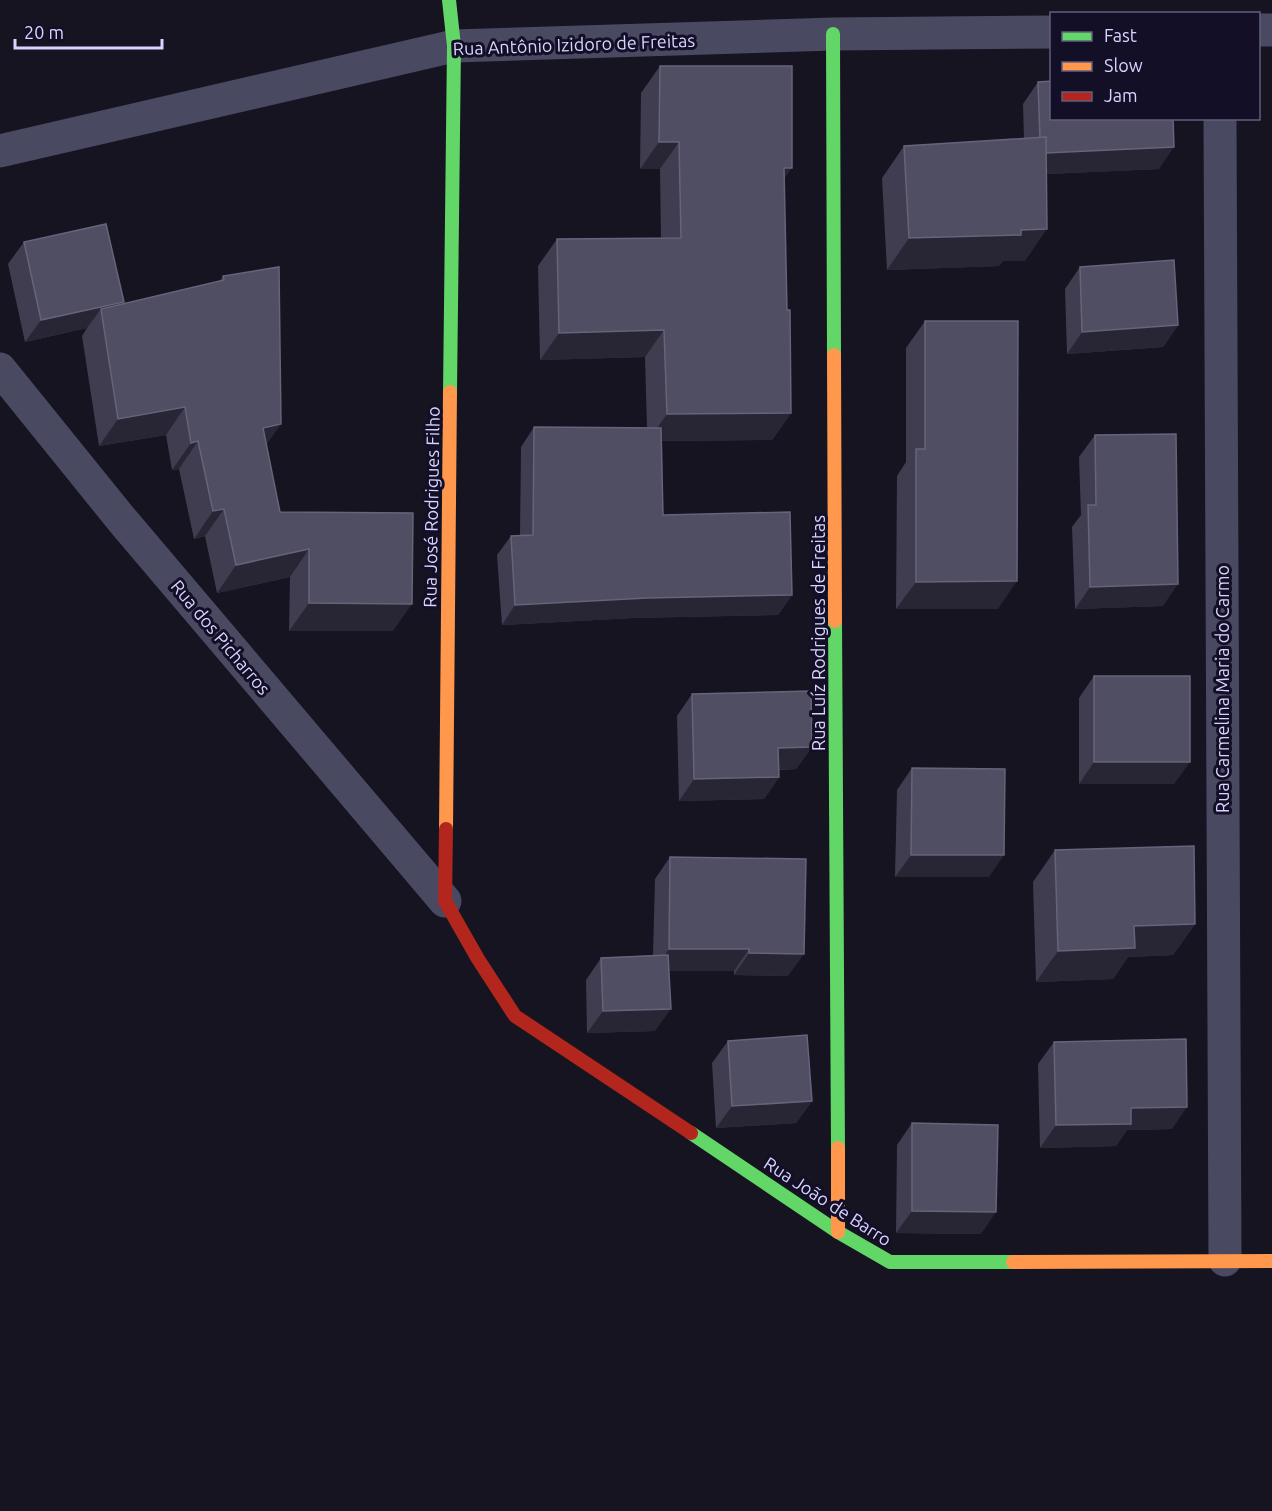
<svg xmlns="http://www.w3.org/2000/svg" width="1272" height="1511" font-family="Ubuntu,sans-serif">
	<rect width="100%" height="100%" fill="#161421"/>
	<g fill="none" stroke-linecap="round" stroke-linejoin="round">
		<!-- street -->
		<g stroke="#4a4962" stroke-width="33">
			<path d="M 1258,30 L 1272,30"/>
			<path d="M 1220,118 L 1225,1260"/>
			<path d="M 0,151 L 454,46 L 833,34 L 1052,32"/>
			<path d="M 0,369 L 122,520 L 445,901"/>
		</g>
		<!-- fast -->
		<g stroke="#63d668" stroke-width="14">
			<path d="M 449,0 L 454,46 L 450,392"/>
			<path d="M 833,34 L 834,355"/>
			<path d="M 835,621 L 838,1148"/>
			<path d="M 691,1133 L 838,1232 L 890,1262 L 1013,1262"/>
		</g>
		<!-- slow -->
		<g stroke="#ff974d" stroke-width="14">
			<path d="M 834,355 L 835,621"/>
			<path d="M 446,829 L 450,392"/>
			<path d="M 838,1148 L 838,1232"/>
			<path d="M 1013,1262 L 1272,1261"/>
		</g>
		<!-- jam -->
		<path stroke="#b3261e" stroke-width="14" d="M 446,829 L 445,901 L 478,959 L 515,1016 L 691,1133"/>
	</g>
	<!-- wall -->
	<g fill="#403d50">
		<path d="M 660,66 L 784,179 L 787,310 L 791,413 L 772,440 L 662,441 L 663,515 L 792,595 L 778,615 L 633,618 L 502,625 L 497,555 L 511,536 L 520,535 L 521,447 L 534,427 L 647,428 L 645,357 L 540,360 L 538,266 L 557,239 L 661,238 L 660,169 L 640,169 L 641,93 Z"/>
		<path d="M 1038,82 L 1159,169 L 1046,174 L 1025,261 L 1003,261 L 999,266 L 887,270 L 882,178 L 904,146 L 1024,139 L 1023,104 Z"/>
		<path d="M 24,242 L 124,302 L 122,304 L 219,282 L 223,276 L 266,445 L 280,512 L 393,631 L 289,631 L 290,577 L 217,593 L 205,536 L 194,539 L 179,469 L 172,470 L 166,435 L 99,446 L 82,336 L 87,328 L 25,342 L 8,264 Z"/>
		<path d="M 1080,267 L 1178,325 L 1163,347 L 1067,354 L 1065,289 Z"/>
		<path d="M 925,321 L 998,609 L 896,609 L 897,476 L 906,462 L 906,348 Z"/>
		<path d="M 1095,435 L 1163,606 L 1075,609 L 1072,527 L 1081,515 L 1079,457 Z"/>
		<path d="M 1094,676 L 1174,784 L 1079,784 L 1079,698 Z"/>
		<path d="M 692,694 L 812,747 L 796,769 L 779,770 L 779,777 L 764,799 L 679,801 L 677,716 Z"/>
		<path d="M 912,768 L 989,877 L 895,877 L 897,790 Z"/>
		<path d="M 1055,850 L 1195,924 L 1173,955 L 1128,957 L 1113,979 L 1036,982 L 1033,882 Z"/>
		<path d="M 670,857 L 788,976 L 734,975 L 734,971 L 669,971 L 655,1031 L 587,1033 L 586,980 L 601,958 L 653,955 L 655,879 Z"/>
		<path d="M 728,1041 L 812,1101 L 796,1123 L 716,1128 L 712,1063 Z"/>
		<path d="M 1054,1042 L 1172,1129 L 1127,1130 L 1116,1146 L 1040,1148 L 1038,1064 Z"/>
		<path d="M 912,1123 L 981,1234 L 896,1233 L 897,1145 Z"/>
	</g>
	<!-- shaded-wall -->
	<g fill="#282635">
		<path d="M 659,142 L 679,142 L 660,169 L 640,169 Z"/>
		<path d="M 1174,147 L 1159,169 L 1025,175 L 1041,153 Z"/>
		<path d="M 784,168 L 792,168 L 773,195 Z"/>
		<path d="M 1047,229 L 1025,261 L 1003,261 L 999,266 L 887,270 L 909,238 L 1021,230 Z"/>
		<path d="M 124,302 L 108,324 L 101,309 L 87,328 L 25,342 L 41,320 Z"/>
		<path d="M 1178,325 L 1163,347 L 1067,354 L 1082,332 Z"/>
		<path d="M 664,330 L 645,357 L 540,360 L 559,333 Z"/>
		<path d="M 185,407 L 166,435 L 99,446 L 118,419 Z"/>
		<path d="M 791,413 L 772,440 L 648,441 L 667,414 Z"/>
		<path d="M 281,424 L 262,451 L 263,428 Z"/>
		<path d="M 198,441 L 179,469 L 172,470 L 191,443 Z"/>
		<path d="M 224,509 L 205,536 L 194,539 L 213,511 Z"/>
		<path d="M 309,549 L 290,577 L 217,593 L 236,565 Z"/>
		<path d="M 1017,581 L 998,609 L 896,609 L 916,582 Z"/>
		<path d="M 1178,584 L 1163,606 L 1075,609 L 1090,587 Z"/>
		<path d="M 792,595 L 778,615 L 633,618 L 502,625 L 515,605 L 647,598 Z"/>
		<path d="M 309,603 L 412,604 L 393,631 L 289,631 Z"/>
		<path d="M 812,747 L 796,769 L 762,770 L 778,748 Z"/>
		<path d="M 1094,762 L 1190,762 L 1174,784 L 1079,784 Z"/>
		<path d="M 779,777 L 764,799 L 679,801 L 694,779 Z"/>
		<path d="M 911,855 L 1004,855 L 989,877 L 895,877 Z"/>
		<path d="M 1195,924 L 1173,955 L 1128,957 L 1113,979 L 1036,982 L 1058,951 L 1134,926 Z"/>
		<path d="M 669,949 L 749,949 L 734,971 L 653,971 Z"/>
		<path d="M 749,953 L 804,954 L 788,976 L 734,975 Z"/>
		<path d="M 671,1009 L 655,1031 L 587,1033 L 603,1011 Z"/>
		<path d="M 812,1101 L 796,1123 L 716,1128 L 732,1106 Z"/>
		<path d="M 1187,1107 L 1172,1129 L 1127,1130 L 1116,1146 L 1040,1148 L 1056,1125 L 1131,1108 Z"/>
		<path d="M 912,1211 L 996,1212 L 981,1234 L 896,1233 Z"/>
	</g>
	<!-- building -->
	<g fill="#504e63" stroke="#66637b" stroke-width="1.5">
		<path d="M 660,66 L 792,66 L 792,168 L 784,168 L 787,310 L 790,310 L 791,413 L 667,414 L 664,330 L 559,333 L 557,239 L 681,238 L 679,142 L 659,142 Z"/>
		<path d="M 1052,81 L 1052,118 L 1173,118 L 1174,147 L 1046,153 L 1046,137 L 1040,138 L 1038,82 Z"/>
		<path d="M 1046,137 L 1047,229 L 1021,230 L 1021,235 L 909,238 L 904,146 Z"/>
		<path d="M 106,224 L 124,302 L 41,320 L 24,242 Z"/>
		<path d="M 1174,260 L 1178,325 L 1082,332 L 1080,267 Z"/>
		<path d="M 279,267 L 281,424 L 263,428 L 280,512 L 413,513 L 412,604 L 309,603 L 309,549 L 236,565 L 224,509 L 213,511 L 198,441 L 191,443 L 185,407 L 118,419 L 101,309 L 224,280 L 223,276 Z"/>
		<path d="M 925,321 L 1018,321 L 1017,581 L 916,582 L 916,449 L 925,449 Z"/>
		<path d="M 534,427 L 661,428 L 663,515 L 790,512 L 792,595 L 647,598 L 515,605 L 511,536 L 533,535 Z"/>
		<path d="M 1176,434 L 1178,584 L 1090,587 L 1088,505 L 1096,505 L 1095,435 Z"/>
		<rect x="1094" y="676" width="96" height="86"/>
		<path d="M 811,691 L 812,747 L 778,748 L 779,777 L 694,779 L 692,694 Z"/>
		<path d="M 912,768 L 1005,769 L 1004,855 L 911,855 Z"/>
		<path d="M 1194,846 L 1195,924 L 1134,926 L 1135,948 L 1058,951 L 1055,850 Z"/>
		<path d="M 670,857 L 806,859 L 804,954 L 749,953 L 749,949 L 669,949 Z"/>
		<path d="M 668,955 L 671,1009 L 603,1011 L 601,958 Z"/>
		<path d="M 807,1035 L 812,1101 L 732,1106 L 728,1041 Z"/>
		<path d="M 1186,1039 L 1187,1107 L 1131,1108 L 1131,1124 L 1056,1125 L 1054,1042 Z"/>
		<path d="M 912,1123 L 998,1125 L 996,1212 L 912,1211 Z"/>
	</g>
	<g text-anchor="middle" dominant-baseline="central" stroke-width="6" stroke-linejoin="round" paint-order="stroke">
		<!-- street labels -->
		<g font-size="18" fill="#d9d4ff" stroke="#130f26">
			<text transform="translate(574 44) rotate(-2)">Rua Antônio Izidoro de Freitas</text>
			<text transform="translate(431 507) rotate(-89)">Rua José Rodrigues Filho</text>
			<text transform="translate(818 633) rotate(-90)">Rua Luíz Rodrigues de Freitas</text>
			<text transform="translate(221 637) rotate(50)">Rua dos Picharros</text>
			<text transform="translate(1222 689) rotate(-90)">Rua Carmelina Maria do Carmo</text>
			<text transform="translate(828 1201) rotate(33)">Rua João de Barro</text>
		</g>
	</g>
	<!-- legend -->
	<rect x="1050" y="12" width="210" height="108" fill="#130f26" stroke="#625e7d" stroke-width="1.5"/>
	<rect x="1062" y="32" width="30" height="9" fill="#63d668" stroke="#625e7d" stroke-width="1.5"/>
	<text x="1104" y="42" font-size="18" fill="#d9d4ff">Fast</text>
	<rect x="1062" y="62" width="30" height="9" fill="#ff974d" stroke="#625e7d" stroke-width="1.5"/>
	<text x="1104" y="72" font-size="18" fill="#d9d4ff">Slow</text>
	<rect x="1062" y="92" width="30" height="9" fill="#b3261e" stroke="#625e7d" stroke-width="1.5"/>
	<text x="1104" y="102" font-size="18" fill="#d9d4ff">Jam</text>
	<!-- scale -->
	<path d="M15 39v9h147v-9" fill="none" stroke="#d9d4ff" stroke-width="3"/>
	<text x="24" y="39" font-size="18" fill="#d9d4ff" stroke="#130f26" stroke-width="4.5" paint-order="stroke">20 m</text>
</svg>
